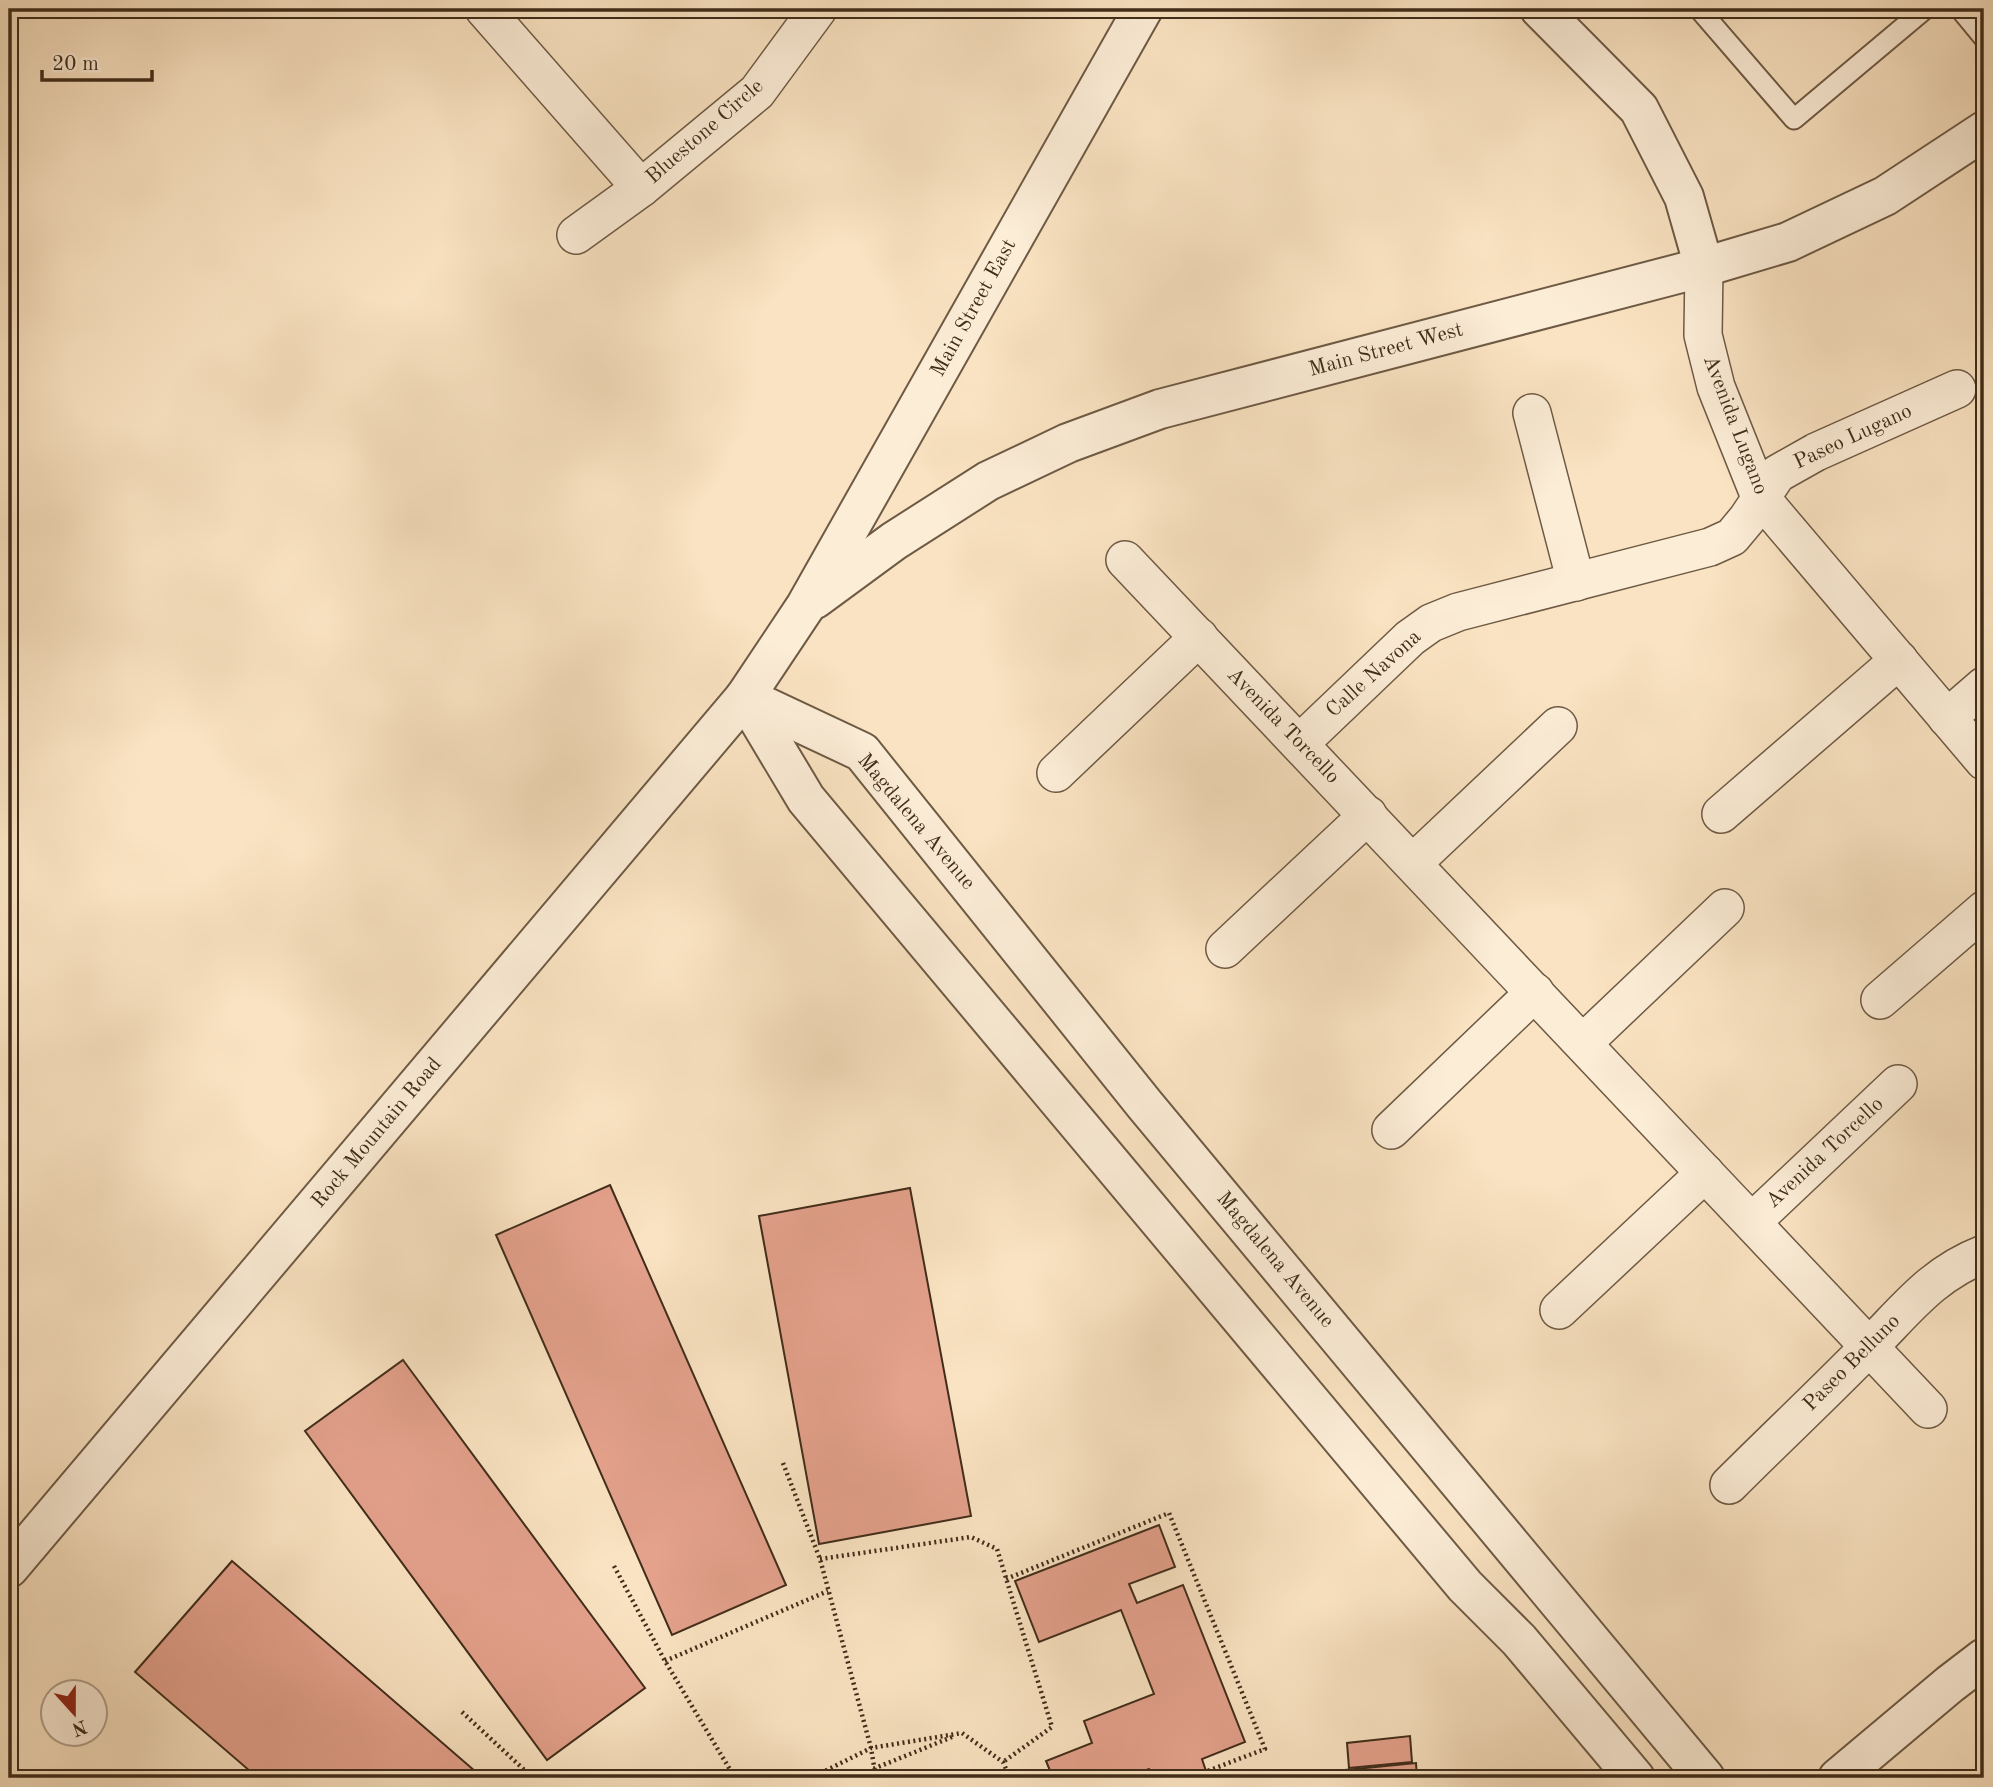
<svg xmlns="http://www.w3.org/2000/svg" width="1993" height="1787" font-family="'Old Standard TT',serif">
	<rect width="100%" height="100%" fill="#fae3c2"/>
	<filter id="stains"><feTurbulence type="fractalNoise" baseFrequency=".00286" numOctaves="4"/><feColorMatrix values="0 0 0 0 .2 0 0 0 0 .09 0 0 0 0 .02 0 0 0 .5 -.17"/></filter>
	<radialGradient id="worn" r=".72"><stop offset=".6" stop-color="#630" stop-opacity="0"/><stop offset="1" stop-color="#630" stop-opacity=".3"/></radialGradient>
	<!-- building -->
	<g fill="#e4a18c" stroke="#402d1a" stroke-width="2">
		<path d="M 610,1185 L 786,1585 L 672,1635 L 496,1235 Z"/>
		<path d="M 910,1188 L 971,1516 L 819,1544 L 759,1216 Z"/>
		<path d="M 403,1360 L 645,1688 L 547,1760 L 305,1431 Z"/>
		<path d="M 1159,1525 L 1175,1567 L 1129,1584 L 1137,1603 L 1183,1585 L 1245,1742 L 1202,1759 L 1207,1774 L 1195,1778 L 1153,1778 L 1149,1769 L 1125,1778 L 1053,1778 L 1046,1761 L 1092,1743 L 1084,1721 L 1154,1694 L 1121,1610 L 1039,1642 L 1015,1581 Z"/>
		<path d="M 232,1561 L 483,1778 L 258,1778 L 135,1672 Z"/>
		<path d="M 1410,1736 L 1412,1762 L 1349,1768 L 1347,1743 Z"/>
		<path d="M 1416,1763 L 1417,1778 L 1326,1778 L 1325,1772 Z"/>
	</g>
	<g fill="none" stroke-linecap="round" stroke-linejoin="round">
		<!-- service casing -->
		<g stroke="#6e5a44" stroke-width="23">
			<g id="service">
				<path d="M 1699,9 L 1794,119 L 1925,9"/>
				<path d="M 1960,9 L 1984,38"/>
			</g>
		</g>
		<!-- minor casing -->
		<g stroke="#6e5a44" stroke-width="40">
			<g id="minor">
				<path d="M 484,9 L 641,188"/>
				<path d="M 576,235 L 641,188 L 757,92 L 818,9"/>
				<path d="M 1704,267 L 1703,335 L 1716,387 L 1760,497 L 1984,761"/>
				<path d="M 1532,413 L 1576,582"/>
				<path d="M 1125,560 L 1928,1409"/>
				<path d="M 1947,718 L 1984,686"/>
				<path d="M 1300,743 L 1410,638 L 1431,623 L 1458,612 L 1710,547 L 1732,537 L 1747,519 L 1777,474 L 1816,452 L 1957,389"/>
				<path d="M 1056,773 L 1199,637"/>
				<path d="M 1721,814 L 1899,660"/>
				<path d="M 1413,863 L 1558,726"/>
				<path d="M 1225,949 L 1368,815"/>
				<path d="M 1880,1000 L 1984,910"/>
				<path d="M 1583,1043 L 1725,908"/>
				<path d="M 1391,1130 L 1535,992"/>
				<path d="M 1752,1222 L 1898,1084"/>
				<path d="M 1559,1310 L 1705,1173"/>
				<path d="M 1729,1485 C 1775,1439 1823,1394 1868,1348 C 1906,1310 1932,1274 1984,1254"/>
			</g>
		</g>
		<!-- tertiary casing -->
		<g stroke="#6e5a44" stroke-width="42">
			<g id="tertiary">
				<path d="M 1540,9 L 1639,109 L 1684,197 L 1704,267"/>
				<path d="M 815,599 L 894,541 L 988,481 L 1068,443 L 1160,409 L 1704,267 L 1788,242 L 1885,196 L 1984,131"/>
				<path d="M 745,697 L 862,752 L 1145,1105 L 1705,1778"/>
				<path d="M 745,697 L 806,799 L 1465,1586 L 1519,1640 L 1635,1778"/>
				<path d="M 9,1568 L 745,697 L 805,607 L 1143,9"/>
				<path d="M 1838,1778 L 1950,1684 L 1984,1658"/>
			</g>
		</g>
		<!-- path -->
		<g stroke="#402d1a" stroke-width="4.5" stroke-dasharray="2 3.5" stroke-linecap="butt">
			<path d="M 783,1463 L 820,1559 L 871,1748 L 876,1778"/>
			<path d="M 820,1559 L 971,1537 L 997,1549 L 1052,1727 L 1003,1762"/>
			<path d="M 614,1566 L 665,1661 L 735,1778"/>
			<path d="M 1006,1579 L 1169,1513 L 1265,1749 L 1189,1778"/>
			<path d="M 665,1661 L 828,1591"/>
			<path d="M 462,1712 L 533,1778"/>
			<path d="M 811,1778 L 871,1748 L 962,1733 L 1003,1762 L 1010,1778"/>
			<path d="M 860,1778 L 873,1769 L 952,1737"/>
		</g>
		<!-- service -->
		<use href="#service" stroke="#fcedd7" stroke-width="19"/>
		<!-- minor -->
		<use href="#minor" stroke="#fcedd7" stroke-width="37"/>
		<!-- tertiary -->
		<use href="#tertiary" stroke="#fcedd7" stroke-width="38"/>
	</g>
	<g text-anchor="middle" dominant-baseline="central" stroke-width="5" stroke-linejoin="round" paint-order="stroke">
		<!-- street labels -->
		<g font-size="21" fill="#402d1a" stroke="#fcedd7">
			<text transform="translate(705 132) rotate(-41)">Bluestone Circle</text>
			<text transform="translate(974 308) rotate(-61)">Main Street East</text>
			<text transform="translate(1386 350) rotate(-15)">Main Street West</text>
			<text transform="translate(1735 425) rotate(69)">Avenida Lugano</text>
			<text transform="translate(1853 437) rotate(-25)">Paseo Lugano</text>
			<text transform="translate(1374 674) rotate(-42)">Calle Navona</text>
			<text transform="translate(1283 726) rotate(46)">Avenida Torcello</text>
			<text transform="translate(916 822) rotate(50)">Magdalena Avenue</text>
			<text transform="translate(377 1133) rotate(-50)">Rock Mountain Road</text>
			<text transform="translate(1825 1153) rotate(-43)">Avenida Torcello</text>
			<text transform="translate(1275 1260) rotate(50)">Magdalena Avenue</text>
			<text transform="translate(1852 1363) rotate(-45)">Paseo Belluno</text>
		</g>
	</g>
	<!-- margin -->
	<rect width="1993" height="1787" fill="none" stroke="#fae3c2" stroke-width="35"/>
	<rect x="10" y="10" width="1972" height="1766" fill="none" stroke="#402d1a" stroke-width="3.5"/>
	<rect x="18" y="18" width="1958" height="1752" fill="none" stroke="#402d1a" stroke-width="2"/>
	<!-- north arrow -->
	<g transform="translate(74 1713) rotate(159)"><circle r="33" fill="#fcedd7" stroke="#b1a08b" stroke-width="2"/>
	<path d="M0-5L12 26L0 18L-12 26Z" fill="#8f2418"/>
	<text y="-10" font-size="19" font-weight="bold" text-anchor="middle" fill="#402d1a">N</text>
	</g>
	<!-- scale -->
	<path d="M42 70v10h110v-10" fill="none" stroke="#402d1a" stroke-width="3.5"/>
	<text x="52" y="70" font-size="21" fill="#402d1a" stroke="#fcedd7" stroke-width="5" paint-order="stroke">20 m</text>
	<rect width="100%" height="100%" filter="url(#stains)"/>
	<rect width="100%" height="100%" fill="url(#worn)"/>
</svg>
